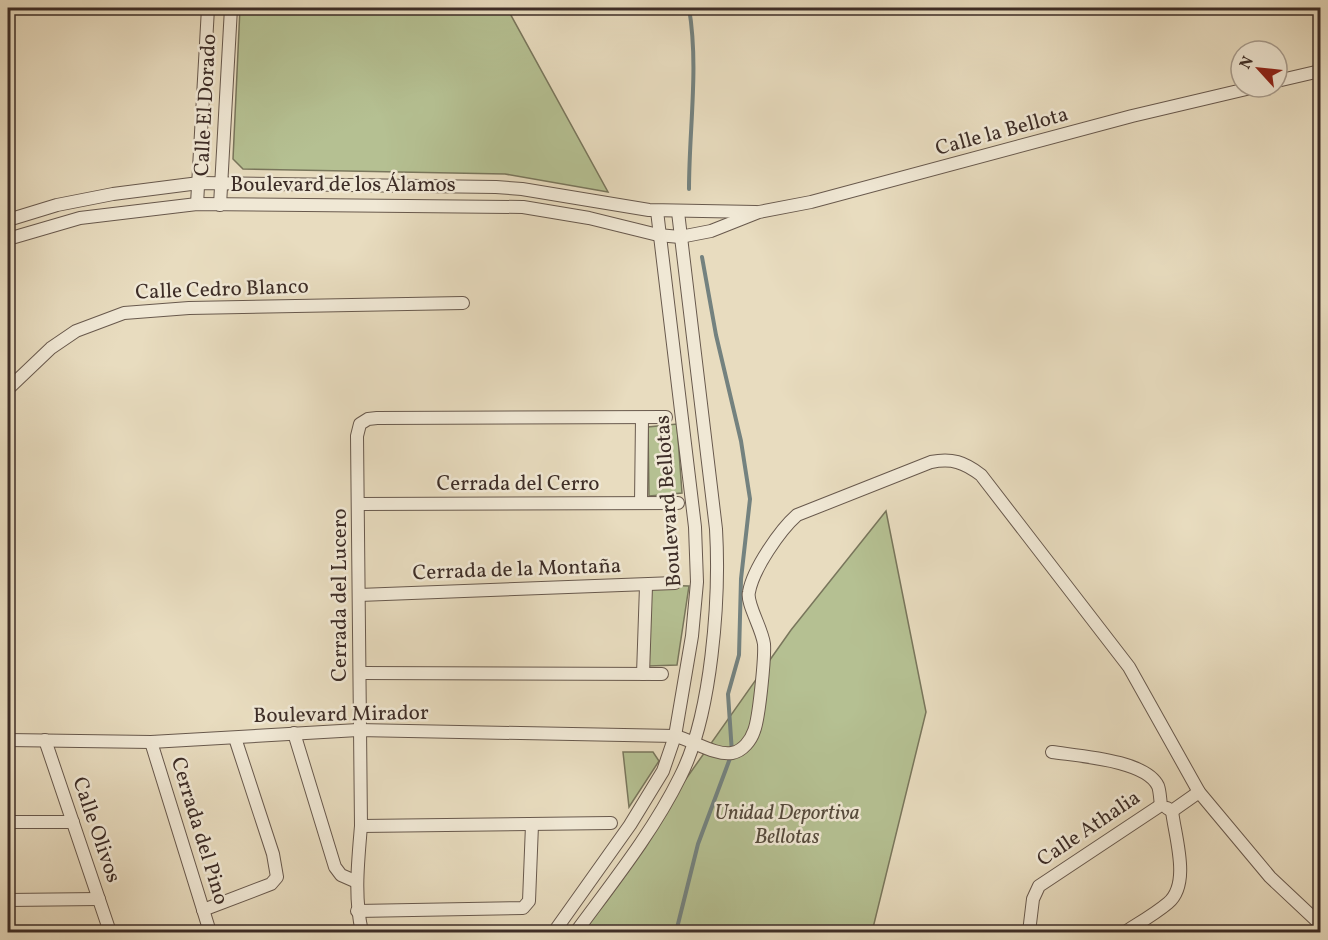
<svg xmlns="http://www.w3.org/2000/svg" width="1328" height="940" font-family="Vollkorn,serif">
	<rect width="100%" height="100%" fill="#e8dcbf"/>
	<filter id="stains"><feTurbulence type="fractalNoise" baseFrequency=".00333" numOctaves="4"/><feColorMatrix values="0 0 0 0 .2 0 0 0 0 .09 0 0 0 0 .02 0 0 0 .5 -.17"/></filter>
	<radialGradient id="worn" r=".72"><stop offset=".6" stop-color="#630" stop-opacity="0"/><stop offset="1" stop-color="#630" stop-opacity=".3"/></radialGradient>
	<!-- green -->
	<g fill="#b5c092" stroke="#79765c" stroke-width="1.5">
		<path d="M 240,8 L 507,8 L 608,192 L 505,174 L 243,169 L 233,159 Z"/>
		<path d="M 677,424 L 682,493 L 649,496 L 648,427 Z"/>
		<path d="M 886,511 L 926,712 L 872,932 L 578,932 L 791,630 Z"/>
		<path d="M 651,585 L 689,586 L 677,665 L 649,666 Z"/>
		<path d="M 623,752 L 653,752 L 659,761 L 629,807 Z"/>
	</g>
	<g fill="none" stroke-linecap="round" stroke-linejoin="round">
		<!-- stream -->
		<g stroke="#74827f" stroke-width="4">
			<path d="M 689,189 C 689,129 699,67 689,8"/>
			<path d="M 676,932 L 698,844 L 732,753 L 728,694 L 739,655 L 741,579 L 750,499 L 741,441 L 716,335 L 702,257"/>
		</g>
		<!-- minor casing -->
		<g stroke="#68594d" stroke-width="14">
			<g id="minor">
				<path d="M 1277,81 L 1320,71"/>
				<path d="M 197,204 L 208,8"/>
				<path d="M 220,205 L 231,8"/>
				<path d="M 8,220 L 57,205 L 113,194 L 199,183 L 496,187 L 522,189 L 649,210 L 756,212"/>
				<path d="M 8,239 L 80,218 L 197,204 L 523,207 L 589,218 L 658,235 L 680,237 L 711,231 L 759,212 L 811,202 L 1132,116 L 1255,87"/>
				<path d="M 8,389 L 51,348 L 76,331 L 124,313 L 189,308 L 463,303"/>
				<path d="M 641,503 L 642,418"/>
				<path d="M 358,504 L 678,503"/>
				<path d="M 359,595 L 675,583"/>
				<path d="M 361,673 L 662,674"/>
				<path d="M 643,674 L 646,586"/>
				<path d="M 294,733 L 335,867 L 341,875 L 357,882"/>
				<path d="M 8,740 L 151,742 L 358,730 L 675,736 C 692,740 716,756 732,753 C 743,751 751,740 754,731 C 759,719 765,658 764,644 C 762,628 746,603 749,592 C 753,569 780,530 797,515 L 931,462 C 952,458 964,462 981,475 L 1129,667 L 1199,792 L 1270,877 L 1320,924"/>
				<path d="M 45,740 L 110,932"/>
				<path d="M 151,742 L 210,932"/>
				<path d="M 1052,752 C 1078,756 1146,760 1158,786 C 1160,791 1160,799 1161,805"/>
				<path d="M 1167,808 L 1172,811 L 1199,792"/>
				<path d="M 8,822 L 73,822"/>
				<path d="M 361,826 L 611,823"/>
				<path d="M 8,900 L 99,899"/>
				<path d="M 203,910 L 271,884 L 277,877 L 273,854 L 235,738"/>
				<path d="M 357,911 L 523,908 L 529,901 L 532,825"/>
				<path d="M 362,932 C 354,897 358,862 361,826 L 357,436 L 360,424 L 368,419 L 377,418 L 666,417"/>
				<path d="M 554,932 L 630,825 L 663,771 L 675,736 L 692,636 L 697,582 L 695,527 L 657,211"/>
				<path d="M 576,932 C 612,883 653,832 680,777 C 712,715 720,598 716,529 L 678,212"/>
				<path d="M 1029,932 L 1033,899 L 1039,886 L 1161,805"/>
				<path d="M 1125,932 C 1139,923 1155,914 1168,903 C 1191,884 1175,837 1172,811"/>
			</g>
		</g>
		<!-- minor -->
		<use href="#minor" stroke="#f0e8d5" stroke-width="12"/>
	</g>
	<g text-anchor="middle" dominant-baseline="central" stroke-width="5" stroke-linejoin="round" paint-order="stroke">
		<!-- street labels -->
		<g font-size="21" fill="#3d2d27" stroke="#f0e8d5">
			<text transform="translate(206 105) rotate(-87)">Calle El Dorado</text>
			<text transform="translate(1002 132) rotate(-15)">Calle la Bellota</text>
			<text x="343" y="185">Boulevard de los Álamos</text>
			<text transform="translate(222 290) rotate(-2)">Calle Cedro Blanco</text>
			<text x="518" y="484">Cerrada del Cerro</text>
			<text transform="translate(669 501) rotate(-94)">Boulevard Bellotas</text>
			<text transform="translate(517 570) rotate(-2)">Cerrada de la Montaña</text>
			<text transform="translate(340 595) rotate(-90)">Cerrada del Lucero</text>
			<text transform="translate(341 715) rotate(-1)">Boulevard Mirador</text>
			<text transform="translate(1089 829) rotate(-34)">Calle Athalia</text>
			<text transform="translate(96 830) rotate(71)">Calle Olivos</text>
			<text transform="translate(199 831) rotate(73)">Cerrada del Pino</text>
		</g>
		<!-- park labels -->
		<g font-size="21" font-style="italic" fill="#554a3c" stroke="#f0e8d5">
			<text x="787" y="813">Unidad Deportiva<tspan x="787" dy="24">Bellotas</tspan></text>
		</g>
	</g>
	<!-- margin -->
	<rect width="1328" height="940" fill="none" stroke="#e8dcbf" stroke-width="30"/>
	<rect x="9" y="9" width="1310" height="922" fill="none" stroke="#3d2d27" stroke-width="3"/>
	<rect x="15" y="15" width="1298" height="910" fill="none" stroke="#3d2d27" stroke-width="1.5"/>
	<!-- north arrow -->
	<g transform="translate(1259 69) rotate(297)"><circle r="28" fill="#f0e8d5" stroke="#a89d8f" stroke-width="1.5"/>
	<path d="M0-4.5L10 22L0 15L-10 22Z" fill="#8f2418"/>
	<text y="-9" font-size="16" font-weight="bold" text-anchor="middle" fill="#3d2d27">N</text>
	</g>
	<rect width="100%" height="100%" filter="url(#stains)"/>
	<rect width="100%" height="100%" fill="url(#worn)"/>
</svg>
